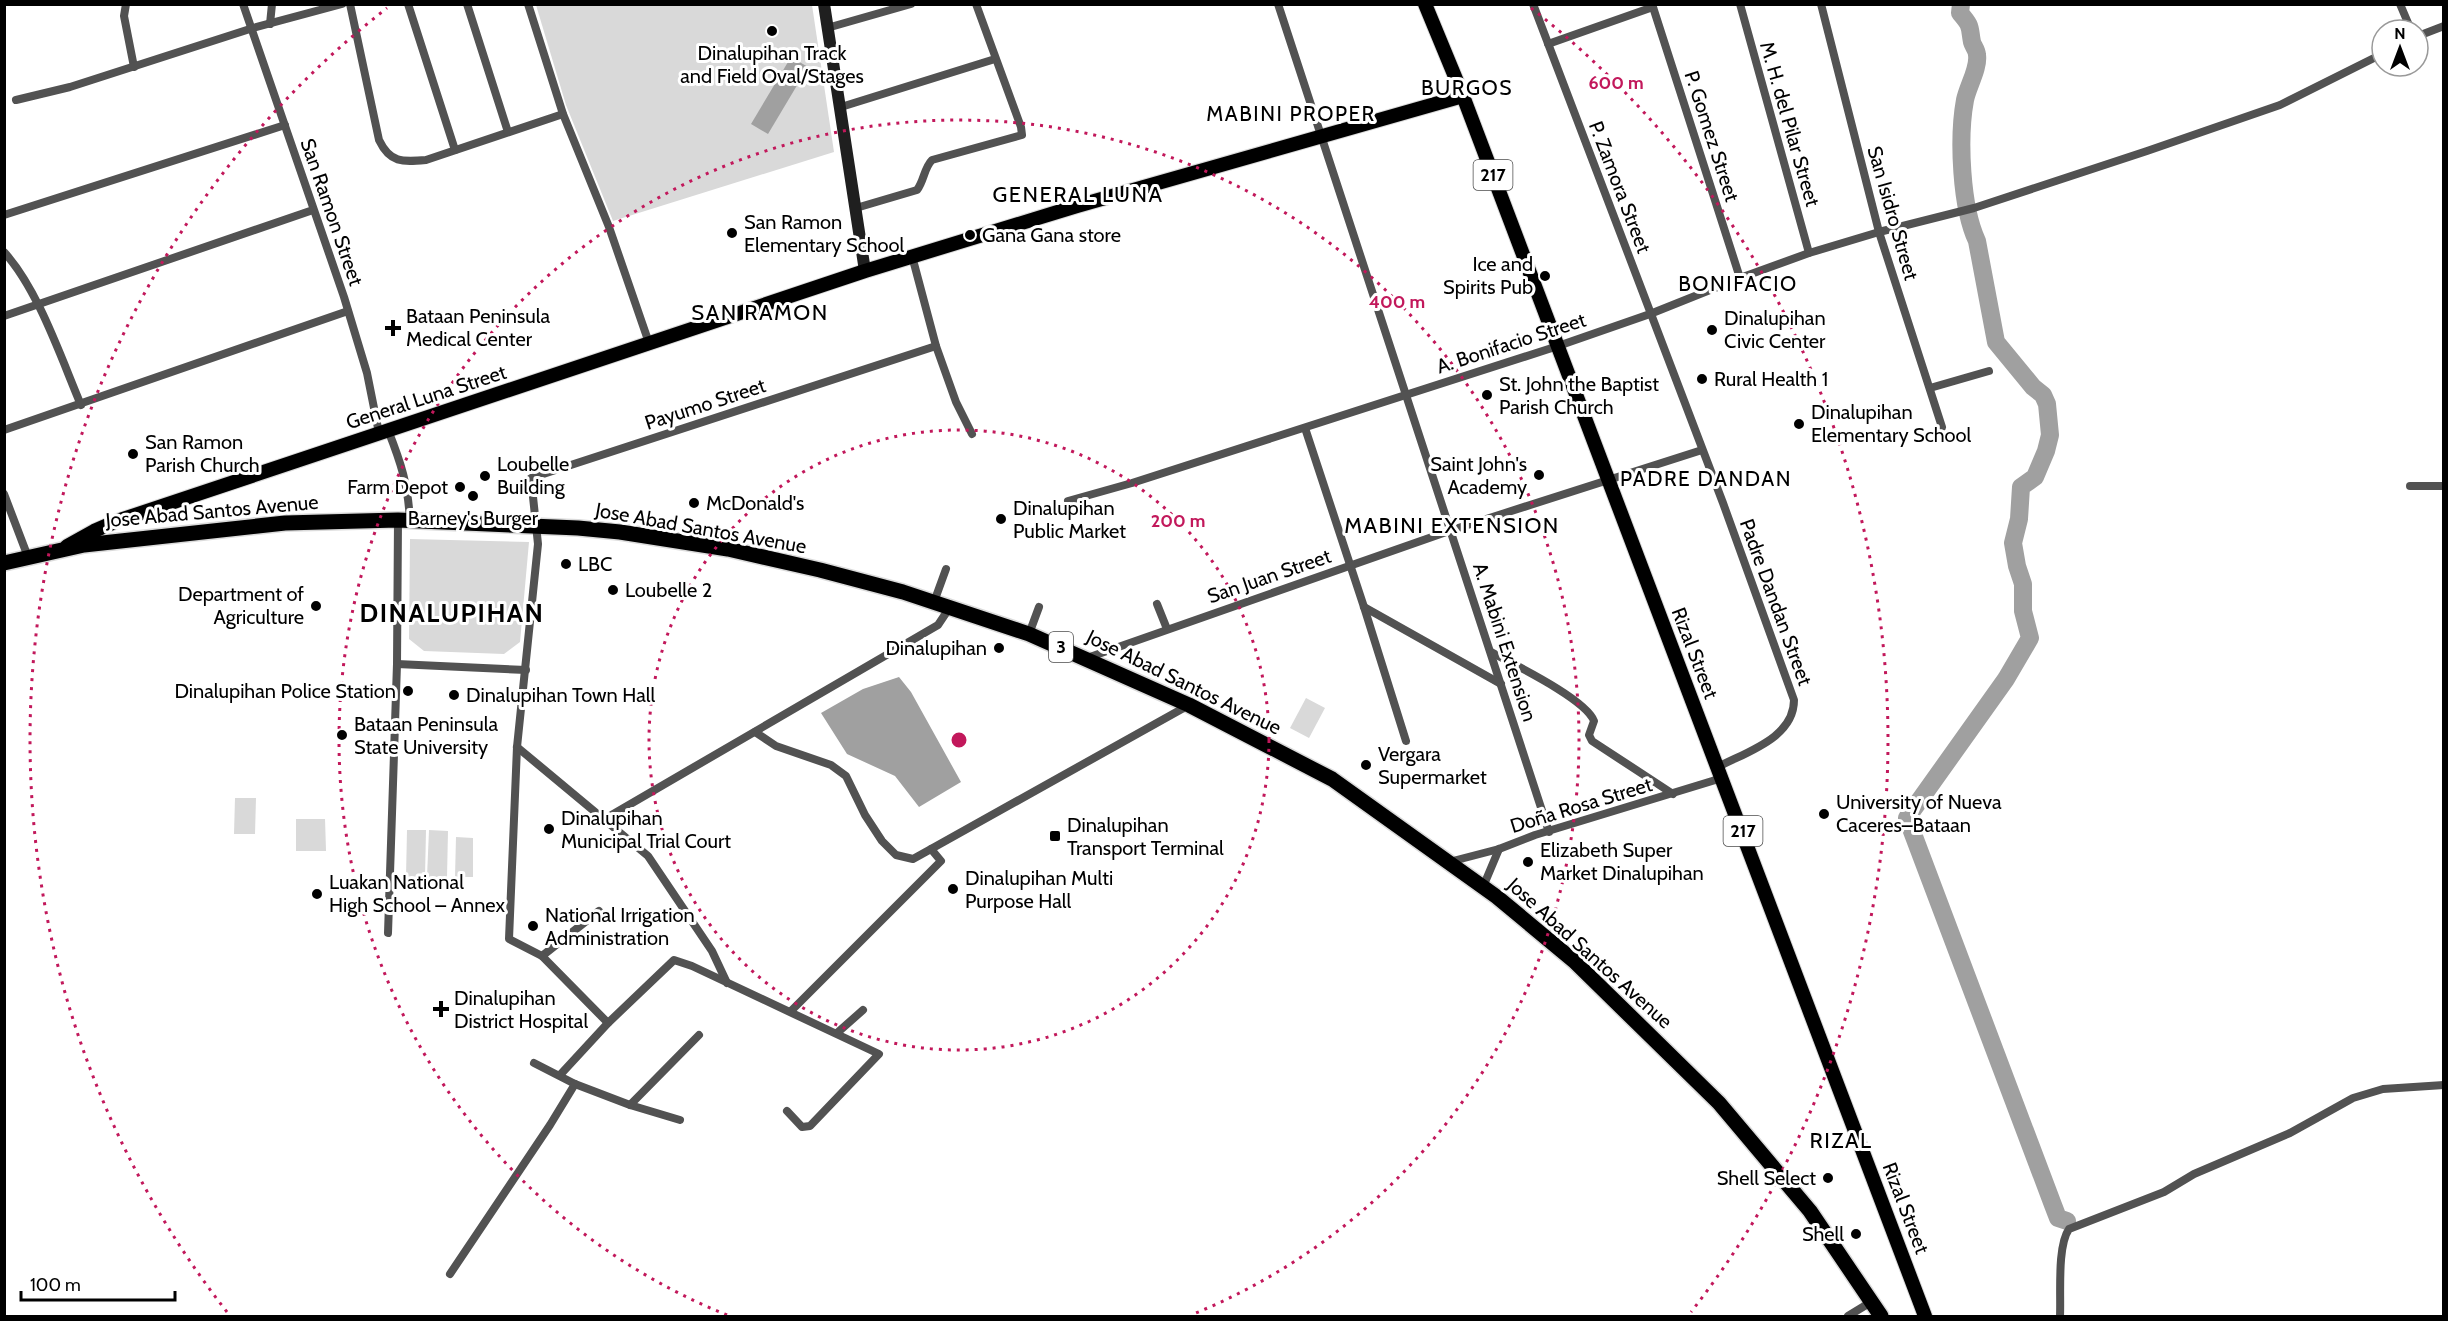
<svg xmlns="http://www.w3.org/2000/svg" width="2448" height="1321" font-family="Cabin,sans-serif">
	<rect width="100%" height="100%" fill="#fff"/>
	<!-- green -->
	<g fill="#d9d9d9">
		<path d="M 536,5 L 812,5 L 834,152 L 613,221 L 566,105 Z"/>
		<path d="M 410,539 L 529,542 L 520,642 L 504,654 L 424,651 L 409,639 Z"/>
		<path d="M 1306,698 L 1325,708 L 1309,738 L 1290,728 Z"/>
		<path d="M 235,798 L 256,798 L 255,834 L 234,834 Z"/>
		<path d="M 296,819 L 325,819 L 326,851 L 296,851 Z"/>
		<path d="M 407,830 L 426,830 L 425,877 L 406,877 Z"/>
		<path d="M 429,830 L 448,831 L 447,877 L 427,877 Z"/>
		<path d="M 456,837 L 473,838 L 473,877 L 455,877 Z"/>
	</g>
	<!-- water -->
	<g fill="#a0a0a0">
		<path d="M 791,57 L 808,67 L 768,134 L 751,124 Z"/>
		<path d="M 899,677 L 911,692 L 961,782 L 919,807 L 895,776 L 847,754 L 821,713 L 863,689 Z"/>
	</g>
	<g fill="none" stroke-linecap="round" stroke-linejoin="round">
		<!-- river -->
		<path stroke="#a0a0a0" stroke-width="18" d="M 1961,4 L 1960,13 C 1972,27 1969,26 1972,42 C 1973,46 1977,50 1977,55 C 1979,68 1968,86 1965,100 C 1958,138 1961,207 1977,241 L 1996,342 L 2033,387 L 2043,395 L 2047,404 L 2050,435 L 2046,451 L 2035,477 L 2021,487 L 2019,519 L 2013,543 L 2017,566 L 2023,584 L 2023,611 L 2030,638 L 2006,679 L 1907,818 L 2053,1205 L 2058,1218 L 2067,1221"/>
		<!-- primary casing -->
		<g stroke="#dbdbdb" stroke-width="16">
			<g id="primary">
				<path d="M 1425,4 L 1463,96 L 1925,1316"/>
				<path d="M 67,546 L 94,531 L 117,521 L 865,271 L 1077,206 L 1463,96"/>
			</g>
		</g>
		<!-- highway casing -->
		<g stroke="#dbdbdb" stroke-width="18">
			<path id="highway" d="M 4,563 L 84,545 L 285,523 L 398,520 L 578,528 L 620,532 L 728,549 L 820,570 L 903,592 L 1029,634 L 1189,705 L 1332,779 L 1497,897 L 1574,961 L 1719,1103 L 1810,1211 L 1881,1316"/>
		</g>
		<!-- street -->
		<g stroke="#525252" stroke-width="8">
			<path d="M 126,4 L 124,16 L 134,67"/>
			<path d="M 243,4 L 344,297 L 367,373 L 379,433"/>
			<path d="M 350,4 L 379,140 C 390,163 402,162 426,160 L 563,114"/>
			<path d="M 408,4 L 455,150"/>
			<path d="M 467,4 L 508,132"/>
			<path d="M 528,4 L 563,114 L 609,227 L 649,343"/>
			<path d="M 1278,4 L 1549,832"/>
			<path d="M 1533,4 L 1723,503 L 1794,700 C 1794,738 1746,752 1718,767"/>
			<path d="M 1652,4 L 1740,278"/>
			<path d="M 1740,4 L 1809,253"/>
			<path d="M 1821,4 L 1879,232 L 1942,427"/>
			<path d="M 2400,4 L 2411,30"/>
			<path d="M 270,24 L 272,4"/>
			<path d="M 827,28 L 911,4"/>
			<path d="M 2418,36 L 2444,26"/>
			<path d="M 1548,44 L 1653,7"/>
			<path d="M 16,100 L 70,87 L 253,28 L 342,4"/>
			<path d="M 841,107 L 995,59"/>
			<path d="M 856,208 L 917,190 C 924,181 924,168 932,160 L 1022,135 L 1021,127 L 976,4"/>
			<path d="M 4,215 L 285,125"/>
			<path d="M 4,252 C 38,289 61,358 81,405"/>
			<path d="M 912,256 L 936,346 L 956,402 L 972,434"/>
			<path d="M 4,316 L 313,210"/>
			<path d="M 1930,388 L 1989,371"/>
			<path d="M 1305,428 L 1364,607 L 1406,741"/>
			<path d="M 4,430 L 348,311"/>
			<path d="M 388,430 C 401,463 408,484 410,521"/>
			<path d="M 2410,486 L 2444,486"/>
			<path d="M 4,494 L 28,557"/>
			<path d="M 1068,501 L 1132,483 L 1558,346 L 1650,314 L 1740,278 L 1809,253 L 1879,232 L 1974,208 L 2147,151 L 2280,105 L 2382,54"/>
			<path d="M 934,602 L 946,569"/>
			<path d="M 1157,604 L 1167,629"/>
			<path d="M 1364,607 L 1501,684"/>
			<path d="M 1029,634 L 1039,607"/>
			<path d="M 1491,652 C 1513,664 1586,699 1594,721 L 1589,735 L 1592,741 L 1673,794"/>
			<path d="M 1087,658 L 1452,530 L 1702,450"/>
			<path d="M 397,664 L 526,670"/>
			<path d="M 755,732 L 776,746 L 831,765 L 846,776 L 865,815 L 882,841 L 896,855 L 913,859 L 931,849"/>
			<path d="M 517,747 L 648,856 L 712,951 L 727,983"/>
			<path d="M 603,820 L 938,625 L 950,607"/>
			<path d="M 1449,862 L 1499,849 L 1535,835 L 1722,778"/>
			<path d="M 1483,887 L 1499,849"/>
			<path d="M 388,933 L 397,664 L 398,520"/>
			<path d="M 542,956 L 599,911"/>
			<path d="M 791,1011 L 941,861 L 931,849 L 1189,705"/>
			<path d="M 608,1023 L 542,956 L 509,939 L 517,747 L 538,544 L 531,478 L 936,346"/>
			<path d="M 837,1033 L 863,1010"/>
			<path d="M 534,1063 L 575,1084 L 630,1105 L 680,1120"/>
			<path d="M 560,1075 L 608,1023 L 674,960 L 692,966 L 879,1054 L 810,1126 L 802,1127 L 787,1111"/>
			<path d="M 630,1105 L 699,1035"/>
			<path d="M 450,1274 L 550,1125 L 575,1084"/>
			<path d="M 1848,1316 L 1871,1302"/>
			<path d="M 2060,1316 C 2061,1294 2057,1246 2069,1229 L 2164,1192 L 2194,1174 L 2290,1133 L 2353,1098 L 2383,1089 L 2444,1085"/>
		</g>
		<!-- secondary -->
		<path stroke="#1f1f1f" stroke-width="12" d="M 824,4 L 865,271"/>
		<!-- primary -->
		<use href="#primary" stroke="#000" stroke-width="14"/>
		<!-- highway -->
		<use href="#highway" stroke="#000" stroke-width="15"/>
	</g>
	<!-- distance rings -->
	<g fill="none" stroke="#c2185b" stroke-width="3" stroke-dasharray="3 6">
		<circle cx="959" cy="740" r="310"/>
		<path d="M727 1315A620 620 0 1 1 1191 1315"/>
		<path d="M227 1312A929 929 0 0 1 387 8M1531 8A929 929 0 0 1 1691 1312"/>
	</g>
	<!-- markers -->
	<g fill="#000" stroke="#fff" stroke-width="2">
		<circle cx="772" cy="31" r="6"/>
		<circle cx="732" cy="233" r="6"/>
		<circle cx="970" cy="235" r="6"/>
		<circle cx="1545" cy="276" r="6"/>
		<path d="M390 319h6v6h6v6h-6v6h-6v-6h-6v-6h6z"/>
		<circle cx="1712" cy="330" r="6"/>
		<circle cx="1702" cy="379" r="6"/>
		<circle cx="1487" cy="395" r="6"/>
		<circle cx="1799" cy="424" r="6"/>
		<circle cx="133" cy="454" r="6"/>
		<circle cx="1539" cy="475" r="6"/>
		<circle cx="485" cy="476" r="6"/>
		<circle cx="460" cy="487" r="6"/>
		<circle cx="473" cy="496" r="6"/>
		<circle cx="694" cy="503" r="6"/>
		<circle cx="1001" cy="519" r="6"/>
		<circle cx="566" cy="564" r="6"/>
		<circle cx="613" cy="590" r="6"/>
		<circle cx="316" cy="606" r="6"/>
		<circle cx="999" cy="648" r="6"/>
		<circle cx="408" cy="691" r="6"/>
		<circle cx="454" cy="695" r="6"/>
		<circle cx="342" cy="735" r="6"/>
		<circle cx="1366" cy="765" r="6"/>
		<circle cx="1824" cy="814" r="6"/>
		<circle cx="549" cy="829" r="6"/>
		<rect x="1049" y="830" width="12" height="12" rx="3"/>
		<circle cx="1528" cy="862" r="6"/>
		<circle cx="953" cy="889" r="6"/>
		<circle cx="317" cy="894" r="6"/>
		<circle cx="533" cy="926" r="6"/>
		<path d="M438 1000h6v6h6v6h-6v6h-6v-6h-6v-6h6z"/>
		<circle cx="1828" cy="1178" r="6"/>
		<circle cx="1856" cy="1234" r="6"/>
	</g>
	<g text-anchor="middle" dominant-baseline="central" stroke-width="6" stroke-linejoin="round" paint-order="stroke">
		<!-- shield labels -->
		<g fill="#fff" stroke="#4c4c4c" stroke-width="1.5">
			<rect x="1473.5" y="160" width="39" height="30" rx="4.5"/>
			<rect x="1049" y="632" width="24" height="30" rx="4.5"/>
			<rect x="1723.5" y="816" width="39" height="30" rx="4.5"/>
		</g>
		<g font-size="18" font-weight="bold" fill="#000">
			<text x="1493" y="175">217</text>
			<text x="1061" y="647">3</text>
			<text x="1743" y="831">217</text>
		</g>
		<!-- poi labels -->
		<g font-size="20" fill="#000" stroke="#fff" text-anchor="start">
			<text x="772" y="53" text-anchor="middle">Dinalupihan Track<tspan x="772" dy="23">and Field Oval/Stages</tspan></text>
			<text x="744" y="222">San Ramon<tspan x="744" dy="23">Elementary School</tspan></text>
			<text x="982" y="235">Gana Gana store</text>
			<text x="1533" y="264" text-anchor="end">Ice and<tspan x="1533" dy="23">Spirits Pub</tspan></text>
			<text x="406" y="316">Bataan Peninsula<tspan x="406" dy="23">Medical Center</tspan></text>
			<text x="1724" y="318">Dinalupihan<tspan x="1724" dy="23">Civic Center</tspan></text>
			<text x="1714" y="379">Rural Health 1</text>
			<text x="1499" y="384">St. John the Baptist<tspan x="1499" dy="23">Parish Church</tspan></text>
			<text x="1811" y="412">Dinalupihan<tspan x="1811" dy="23">Elementary School</tspan></text>
			<text x="145" y="442">San Ramon<tspan x="145" dy="23">Parish Church</tspan></text>
			<text x="497" y="464">Loubelle<tspan x="497" dy="23">Building</tspan></text>
			<text x="1527" y="464" text-anchor="end">Saint John's<tspan x="1527" dy="23">Academy</tspan></text>
			<text x="448" y="487" text-anchor="end">Farm Depot</text>
			<text x="706" y="503">McDonald's</text>
			<text x="1013" y="508">Dinalupihan<tspan x="1013" dy="23">Public Market</tspan></text>
			<text x="473" y="518" text-anchor="middle">Barney's Burger</text>
			<text x="578" y="564">LBC</text>
			<text x="625" y="590">Loubelle 2</text>
			<text x="304" y="594" text-anchor="end">Department of<tspan x="304" dy="23">Agriculture</tspan></text>
			<text x="987" y="648" text-anchor="end">Dinalupihan</text>
			<text x="396" y="691" text-anchor="end">Dinalupihan Police Station</text>
			<text x="466" y="695">Dinalupihan Town Hall</text>
			<text x="354" y="724">Bataan Peninsula<tspan x="354" dy="23">State University</tspan></text>
			<text x="1378" y="754">Vergara<tspan x="1378" dy="23">Supermarket</tspan></text>
			<text x="1836" y="802">University of Nueva<tspan x="1836" dy="23">Caceres–Bataan</tspan></text>
			<text x="561" y="818">Dinalupihan<tspan x="561" dy="23">Municipal Trial Court</tspan></text>
			<text x="1067" y="825">Dinalupihan<tspan x="1067" dy="23">Transport Terminal</tspan></text>
			<text x="1540" y="850">Elizabeth Super<tspan x="1540" dy="23">Market Dinalupihan</tspan></text>
			<text x="965" y="878">Dinalupihan Multi<tspan x="965" dy="23">Purpose Hall</tspan></text>
			<text x="329" y="882">Luakan National<tspan x="329" dy="23">High School – Annex</tspan></text>
			<text x="545" y="915">National Irrigation<tspan x="545" dy="23">Administration</tspan></text>
			<text x="454" y="998">Dinalupihan<tspan x="454" dy="23">District Hospital</tspan></text>
			<text x="1816" y="1178" text-anchor="end">Shell Select</text>
			<text x="1844" y="1234" text-anchor="end">Shell</text>
		</g>
		<!-- street labels -->
		<g font-size="20" fill="#000" stroke="#fff">
			<text transform="translate(1790 124) rotate(74)">M. H. del Pilar Street</text>
			<text transform="translate(1712 136) rotate(72)">P. Gomez Street</text>
			<text transform="translate(1620 187) rotate(69)">P. Zamora Street</text>
			<text transform="translate(332 212) rotate(71)">San Ramon Street</text>
			<text transform="translate(1893 213) rotate(74)">San Isidro Street</text>
			<text transform="translate(1511 343) rotate(-18)">A. Bonifacio Street</text>
			<text transform="translate(426 397) rotate(-18)">General Luna Street</text>
			<text transform="translate(705 404) rotate(-18)">Payumo Street</text>
			<text transform="translate(212 511) rotate(-5)">Jose Abad Santos Avenue</text>
			<text transform="translate(701 528) rotate(10)">Jose Abad Santos Avenue</text>
			<text transform="translate(1269 576) rotate(-19)">San Juan Street</text>
			<text transform="translate(1776 602) rotate(70)">Padre Dandan Street</text>
			<text transform="translate(1505 642) rotate(72)">A. Mabini Extension</text>
			<text transform="translate(1695 653) rotate(69)">Rizal Street</text>
			<text transform="translate(1184 682) rotate(26)">Jose Abad Santos Avenue</text>
			<text transform="translate(1581 805) rotate(-17)">Doña Rosa Street</text>
			<text transform="translate(1590 953) rotate(42)">Jose Abad Santos Avenue</text>
			<text transform="translate(1906 1208) rotate(69)">Rizal Street</text>
		</g>
		<!-- neighbourhood labels -->
		<g font-size="21" letter-spacing="1.5" fill="#000" stroke="#fff">
			<text x="1467" y="87">BURGOS</text>
			<text x="1291" y="113">MABINI PROPER</text>
			<text x="1738" y="283">BONIFACIO</text>
			<text x="1706" y="478">PADRE DANDAN</text>
		</g>
		<!-- quarter labels -->
		<g font-size="22" letter-spacing="1.5" fill="#000" stroke="#fff">
			<text x="1078" y="194">GENERAL LUNA</text>
			<text x="760" y="312">SAN RAMON</text>
			<text x="1452" y="525">MABINI EXTENSION</text>
			<text x="1841" y="1140">RIZAL</text>
		</g>
		<!-- district labels -->
		<g font-size="26" font-weight="bold" letter-spacing="1.5" fill="#000" stroke="#fff">
			<text x="452" y="613">DINALUPIHAN</text>
		</g>
	</g>
	<circle cx="959" cy="740" r="9" fill="#c2185b" stroke="#fff" stroke-width="3"/>
	<g font-size="18" text-anchor="middle" font-weight="bold" fill="#c2185b" stroke="#fff" stroke-width="6" stroke-linejoin="round" paint-order="stroke">
		<text x="1616" y="89">600 m</text>
		<text x="1397" y="308">400 m</text>
		<text x="1178" y="527">200 m</text>
	</g>
	<!-- border -->
	<rect width="2448" height="1321" fill="none" stroke="#000000" stroke-width="12"/>
	<!-- north arrow -->
	<g transform="translate(2400 48)"><circle r="28" fill="#ffffff" stroke="#999999" stroke-width="1.5"/>
	<path d="M0-4.5L10 22L0 15L-10 22Z" fill="#000000"/>
	<text y="-9" font-size="16" font-weight="bold" text-anchor="middle" fill="#000000">N</text>
	</g>
	<!-- scale -->
	<path d="M21 1291v9h154v-9" fill="none" stroke="#000000" stroke-width="3"/>
	<text x="30" y="1291" font-size="18" fill="#000000" stroke="#ffffff" stroke-width="4.5" paint-order="stroke">100 m</text>
</svg>
